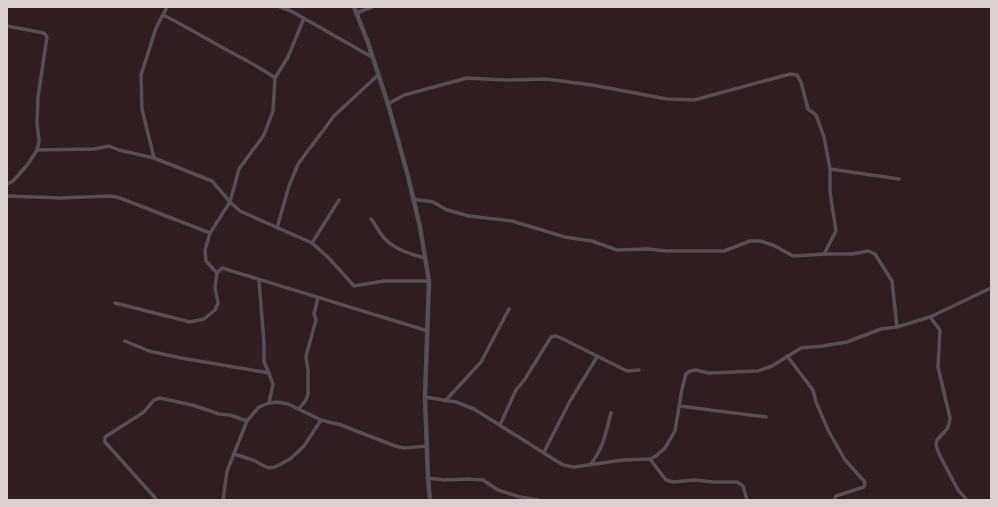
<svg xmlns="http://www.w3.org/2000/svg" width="998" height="507" font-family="Arial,sans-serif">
	<rect width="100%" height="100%" fill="#2f1d20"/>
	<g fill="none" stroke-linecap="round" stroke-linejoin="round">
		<!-- minor -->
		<g stroke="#564f54" stroke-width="3.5">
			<path d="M 280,7 L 291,11 L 372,57"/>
			<path d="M 356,13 L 372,7"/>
			<path d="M 163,15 C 182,24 199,35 218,45 C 237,56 257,65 275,78"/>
			<path d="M 7,26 L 44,33 L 47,37 L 38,97 L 37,123 L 39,141 L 37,150 L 28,164 L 13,181 L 7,184"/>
			<path d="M 388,104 L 404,95 L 467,78 L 506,80 L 546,79 L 592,85 L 667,99 L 694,100 L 790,74 L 797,75 L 801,82 L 808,109 L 816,115 L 824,137 L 830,169 L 830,192 L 836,231 L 824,254"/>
			<path d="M 37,150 L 94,149 L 109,146 L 119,150 L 154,158 L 212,181 L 230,202 L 240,211 L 312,243 L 328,257 L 354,286 L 384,281 L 429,281"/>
			<path d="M 154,158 L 142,109 L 141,75 L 156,28 L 167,7"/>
			<path d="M 830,169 L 899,179"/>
			<path d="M 7,196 L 61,198 L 110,196 L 120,198 L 210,233"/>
			<path d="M 413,199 L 433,202 L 447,210 L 469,216 L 512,221 L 565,237 L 592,241 L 617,250 L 648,249 L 667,251 L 724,251 L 750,241 L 760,241 L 773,245 L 793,256 L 824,254 L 852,254 L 868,251 L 875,254 L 892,281 L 897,327"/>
			<path d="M 371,219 C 376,225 380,234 385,239 C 396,250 410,254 425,258"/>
			<path d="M 277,228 L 289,186 L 298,164 L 334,116 L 378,75"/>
			<path d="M 312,243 L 339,200"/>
			<path d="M 217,273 L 206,261 L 205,250 L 210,233 L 230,202 L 239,169 L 264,135 L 273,111 L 275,78 L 288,57 L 304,18"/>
			<path d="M 259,281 L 264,343 L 264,361 L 273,384 L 269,403"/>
			<path d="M 115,303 L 190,322 L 204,319 L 215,310 L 218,303 L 215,287 L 217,273 L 222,268 L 428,331"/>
			<path d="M 930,317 L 940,330 L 938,367 L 950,418 L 949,424 L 947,429 L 937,440 L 936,445 L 939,454 L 958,490 L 967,500"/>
			<path d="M 125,341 L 149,351 L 181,358 L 269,373"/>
			<path d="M 787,356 L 813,390 L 816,402 L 828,430 L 845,460 L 865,482 L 864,487 L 836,496 L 834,500"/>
			<path d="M 425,397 L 456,402 L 474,409 L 563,465 L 574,467 L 623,460 L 650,459 L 656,456 L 665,448 L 675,431 L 682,389 L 686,374 L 690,371 L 696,370 L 709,373 L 758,371 L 772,366 L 801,348 L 823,346 L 847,342 L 881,329 L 897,327 L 930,317 L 991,288"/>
			<path d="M 445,401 L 481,362 L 509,309"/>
			<path d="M 679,406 L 766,417"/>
			<path d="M 299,409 L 306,400 L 308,394 L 308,371 L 306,356 L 316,320 L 314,314 L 318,298"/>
			<path d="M 500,425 L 516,390 L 525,379 L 551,337 L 556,336 L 561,338 L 627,371 L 639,370"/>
			<path d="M 544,452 L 570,401 L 597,357"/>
			<path d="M 234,454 L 253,460 L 268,468 L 275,467 L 290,459 L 304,446 L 321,420"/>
			<path d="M 650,459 L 666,480 L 673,482 L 695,480 L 713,482 L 737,482 L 743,486 L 747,500"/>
			<path d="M 590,465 C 603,449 606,433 611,413"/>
			<path d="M 428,478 L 444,480 L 468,479 L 483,480 L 498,490 L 520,497 L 538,500"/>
			<path d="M 157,500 L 105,442 L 105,437 L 144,412 L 154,400 L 160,398 L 192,405 L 219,414 L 230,415 L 247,421"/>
			<path d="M 223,500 L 227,471 L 247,421 L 259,407 L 269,403 L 277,402 L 288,404 L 321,420 L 341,425 L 395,446 L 404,448 L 427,446"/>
		</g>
		<!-- tertiary -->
		<path stroke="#564f54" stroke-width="4.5" d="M 354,7 L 367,40 L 388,104 L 408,176 L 420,227 L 429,281 L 425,397 L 428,478 L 430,500"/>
	</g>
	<!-- border -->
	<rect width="998" height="507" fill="none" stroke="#dbcfd0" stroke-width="16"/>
</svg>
